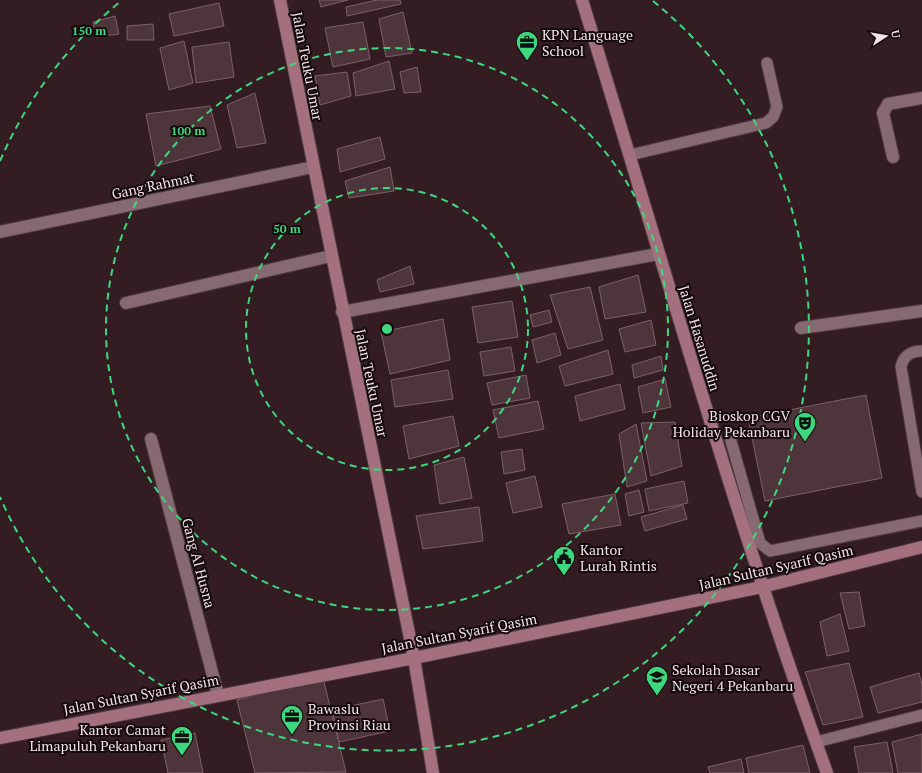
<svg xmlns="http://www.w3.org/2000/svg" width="922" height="773" font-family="'PT Serif',serif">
	<rect width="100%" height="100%" fill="#331c22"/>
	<!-- building -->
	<g fill="#4e353b" stroke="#7d6067">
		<path d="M 319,0 L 348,0 L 321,7 Z"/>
		<path d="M 377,0 L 400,0 L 401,4 L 347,16 L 346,7 Z"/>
		<path d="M 219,3 L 224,26 L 174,36 L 169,14 Z"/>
		<path d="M 403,12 L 412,53 L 386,57 L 379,19 Z"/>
		<path d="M 115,16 L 119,34 L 96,37 L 93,22 Z"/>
		<path d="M 363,22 L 370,59 L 333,67 L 325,28 Z"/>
		<path d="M 153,24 L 154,40 L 127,40 L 127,26 Z"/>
		<path d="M 184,41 L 193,83 L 169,90 L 160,48 Z"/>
		<path d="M 229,42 L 234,77 L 196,83 L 192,47 Z"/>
		<path d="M 389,61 L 395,89 L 356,96 L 353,73 Z"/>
		<path d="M 417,67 L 421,92 L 404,93 L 400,72 Z"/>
		<path d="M 347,72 L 351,96 L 320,105 L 315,76 Z"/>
		<path d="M 255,93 L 266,143 L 237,148 L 227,105 Z"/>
		<path d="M 210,106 L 221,149 L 156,166 L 146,114 Z"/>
		<path d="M 380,137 L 385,159 L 340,172 L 337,149 Z"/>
		<path d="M 390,167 L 394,191 L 349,198 L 345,181 Z"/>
		<path d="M 410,266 L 414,284 L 380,292 L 377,280 Z"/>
		<path d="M 638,275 L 646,312 L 605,319 L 599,287 Z"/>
		<path d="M 590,287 L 603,340 L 568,349 L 550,295 Z"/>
		<path d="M 512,301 L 518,337 L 478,343 L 472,307 Z"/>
		<path d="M 549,310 L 552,322 L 533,327 L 530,315 Z"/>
		<path d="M 443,319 L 450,360 L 390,374 L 381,332 Z"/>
		<path d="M 651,320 L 656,345 L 625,352 L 619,329 Z"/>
		<path d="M 555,333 L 561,355 L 537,363 L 532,340 Z"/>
		<path d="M 511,347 L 515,371 L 484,376 L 480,352 Z"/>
		<path d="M 608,350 L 613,374 L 565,386 L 559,366 Z"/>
		<path d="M 661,356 L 663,370 L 634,378 L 632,365 Z"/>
		<path d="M 448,370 L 453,399 L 395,407 L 391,380 Z"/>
		<path d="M 526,375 L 530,398 L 492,405 L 487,383 Z"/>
		<path d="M 665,379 L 671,407 L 643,413 L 638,387 Z"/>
		<path d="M 620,384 L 625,409 L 580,421 L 575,396 Z"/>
		<path d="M 866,395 L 882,478 L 765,501 L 748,418 Z"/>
		<path d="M 538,401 L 544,429 L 499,438 L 493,410 Z"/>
		<path d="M 453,416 L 459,446 L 409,459 L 403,426 Z"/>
		<path d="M 675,422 L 682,466 L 651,476 L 641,423 Z"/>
		<path d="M 636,424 L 647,481 L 627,487 L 619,434 Z"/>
		<path d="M 522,449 L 525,470 L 504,474 L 501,452 Z"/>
		<path d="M 464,457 L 472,498 L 440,504 L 434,465 Z"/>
		<path d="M 535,476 L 542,507 L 513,513 L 506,483 Z"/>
		<path d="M 684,481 L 688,503 L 649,511 L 645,489 Z"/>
		<path d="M 639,490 L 644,512 L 629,516 L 625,494 Z"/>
		<path d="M 615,494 L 621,525 L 569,534 L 562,504 Z"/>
		<path d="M 683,505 L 687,519 L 645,531 L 641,517 Z"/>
		<path d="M 479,507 L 483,541 L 423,549 L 416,516 Z"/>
		<path d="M 859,592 L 865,626 L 849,629 L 840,593 Z"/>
		<path d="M 840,614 L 849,651 L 827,656 L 820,622 Z"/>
		<path d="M 849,663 L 863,717 L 823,725 L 805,672 Z"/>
		<path d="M 919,673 L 922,685 L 922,702 L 878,713 L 870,687 Z"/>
		<path d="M 323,678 L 346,772 L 255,773 L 237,700 Z"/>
		<path d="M 383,699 L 390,731 L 339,742 L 332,710 Z"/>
		<path d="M 195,733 L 203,773 L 168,773 L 161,740 Z"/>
		<path d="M 922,734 L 922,773 L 898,773 L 892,742 Z"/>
		<path d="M 887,742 L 893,773 L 859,773 L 854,747 Z"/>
		<path d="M 803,745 L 810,773 L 749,773 L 746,758 Z"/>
		<path d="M 741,759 L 744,773 L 710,773 L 708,767 Z"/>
	</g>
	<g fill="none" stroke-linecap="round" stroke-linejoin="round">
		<!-- lane casing -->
		<g stroke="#4e3b3f" stroke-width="13">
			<g id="lane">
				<path d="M 630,155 L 766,123 L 773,117 L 777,107 L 767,63"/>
				<path d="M 922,351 C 911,351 903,356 901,367 L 922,492"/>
				<path d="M 731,441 L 760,543 L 770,551 L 922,521"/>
				<path d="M 816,742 L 922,715"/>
			</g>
		</g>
		<!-- street casing -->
		<g stroke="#4e3b3f" stroke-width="14">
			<g id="street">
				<path d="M 893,157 L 883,113 L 888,104 L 922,98"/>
				<path d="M 0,232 L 313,167"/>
				<path d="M 126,303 L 331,256"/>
				<path d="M 342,312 L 658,254"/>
				<path d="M 801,328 L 922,311"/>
				<path d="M 151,439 L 218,695"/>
			</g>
		</g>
		<!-- secondary casing -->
		<g stroke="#4e3b3f" stroke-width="14">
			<g id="secondary">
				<path d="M 280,0 L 414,658 L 433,773"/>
				<path d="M 582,0 C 662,258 735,519 827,773"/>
				<path d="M 0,738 L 414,658 L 762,587 L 922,547"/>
			</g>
		</g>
		<!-- lane -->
		<use href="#lane" stroke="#876a71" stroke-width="11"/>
		<!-- street -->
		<use href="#street" stroke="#876a71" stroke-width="12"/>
		<!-- secondary -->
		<use href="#secondary" stroke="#a4707e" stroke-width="12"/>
	</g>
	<!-- distance rings -->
	<g fill="none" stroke="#3dd77e" stroke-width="2" stroke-dasharray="7 5">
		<circle cx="387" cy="329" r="141"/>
		<circle cx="387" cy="329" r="281"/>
		<path d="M0 161A422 422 0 0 1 121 1M653 1A422 422 0 1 1 0 497"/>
	</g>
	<!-- icons -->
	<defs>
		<g id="office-pin" transform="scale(1.15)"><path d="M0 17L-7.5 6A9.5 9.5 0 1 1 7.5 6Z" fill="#3dd77e" stroke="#140a0c"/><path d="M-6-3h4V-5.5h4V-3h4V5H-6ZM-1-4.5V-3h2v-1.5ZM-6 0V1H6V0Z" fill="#111"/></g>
		<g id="theatre-pin" transform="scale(1.15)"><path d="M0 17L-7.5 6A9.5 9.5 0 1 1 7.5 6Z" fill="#3dd77e" stroke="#140a0c"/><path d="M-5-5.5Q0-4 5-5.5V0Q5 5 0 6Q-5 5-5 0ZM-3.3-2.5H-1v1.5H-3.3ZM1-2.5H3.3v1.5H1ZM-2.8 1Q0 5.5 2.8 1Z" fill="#111"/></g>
		<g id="civic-pin" transform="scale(1.15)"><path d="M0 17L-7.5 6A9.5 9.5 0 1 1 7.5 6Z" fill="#3dd77e" stroke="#140a0c"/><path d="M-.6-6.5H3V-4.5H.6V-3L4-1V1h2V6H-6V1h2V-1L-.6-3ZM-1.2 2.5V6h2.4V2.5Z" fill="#111"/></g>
		<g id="school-pin" transform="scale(1.15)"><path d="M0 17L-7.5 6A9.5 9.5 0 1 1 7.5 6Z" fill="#3dd77e" stroke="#140a0c"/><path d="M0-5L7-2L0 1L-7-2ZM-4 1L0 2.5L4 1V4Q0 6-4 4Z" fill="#111"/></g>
	</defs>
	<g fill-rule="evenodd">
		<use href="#office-pin" x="527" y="42"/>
		<use href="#theatre-pin" x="805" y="423"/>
		<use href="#civic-pin" x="564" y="557"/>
		<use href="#school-pin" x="657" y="677"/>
		<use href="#office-pin" x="292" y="716"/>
		<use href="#office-pin" x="182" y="737"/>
	</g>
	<g text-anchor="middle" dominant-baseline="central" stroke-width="4" stroke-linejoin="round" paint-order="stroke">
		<!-- poi labels -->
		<g font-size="14" fill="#f3e2e5" stroke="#140a0c" text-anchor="start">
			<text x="542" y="34">KPN Language<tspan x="542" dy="16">School</tspan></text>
			<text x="790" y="415" text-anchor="end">Bioskop CGV<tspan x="790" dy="16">Holiday Pekanbaru</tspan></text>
			<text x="580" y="549">Kantor<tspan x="580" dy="16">Lurah Rintis</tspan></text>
			<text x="672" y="669">Sekolah Dasar<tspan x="672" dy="16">Negeri 4 Pekanbaru</tspan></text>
			<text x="308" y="708">Bawaslu<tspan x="308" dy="16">Provinsi Riau</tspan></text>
			<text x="166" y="729" text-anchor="end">Kantor Camat<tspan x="166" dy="16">Limapuluh Pekanbaru</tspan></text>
		</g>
		<!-- street labels -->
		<g font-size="14" fill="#f3e2e5" stroke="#140a0c">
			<text transform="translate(308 66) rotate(79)">Jalan Teuku Umar</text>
			<text transform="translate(153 185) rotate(-12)">Gang Rahmat</text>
			<text transform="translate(700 338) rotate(73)">Jalan Hasanuddin</text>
			<text transform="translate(372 383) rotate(78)">Jalan Teuku Umar</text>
			<text transform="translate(199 563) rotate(75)">Gang Al Husna</text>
			<text transform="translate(776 567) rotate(-13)">Jalan Sultan Syarif Qasim</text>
			<text transform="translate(459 633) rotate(-11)">Jalan Sultan Syarif Qasim</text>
			<text transform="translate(141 694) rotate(-11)">Jalan Sultan Syarif Qasim</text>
		</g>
	</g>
	<circle cx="387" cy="329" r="6" fill="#3dd77e" stroke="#140a0c" stroke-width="2"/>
	<g font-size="12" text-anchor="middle" font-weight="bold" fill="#3dd77e" stroke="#140a0c" stroke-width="4" stroke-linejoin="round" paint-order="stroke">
		<text x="89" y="35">150 m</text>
		<text x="188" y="135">100 m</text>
		<text x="287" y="233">50 m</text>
	</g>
	<!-- north arrow -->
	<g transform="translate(886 36) rotate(78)" stroke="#140a0c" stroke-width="3" paint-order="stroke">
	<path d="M0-3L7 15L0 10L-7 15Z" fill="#f3e2e5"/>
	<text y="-6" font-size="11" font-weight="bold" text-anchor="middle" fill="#f3e2e5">U</text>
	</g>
</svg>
